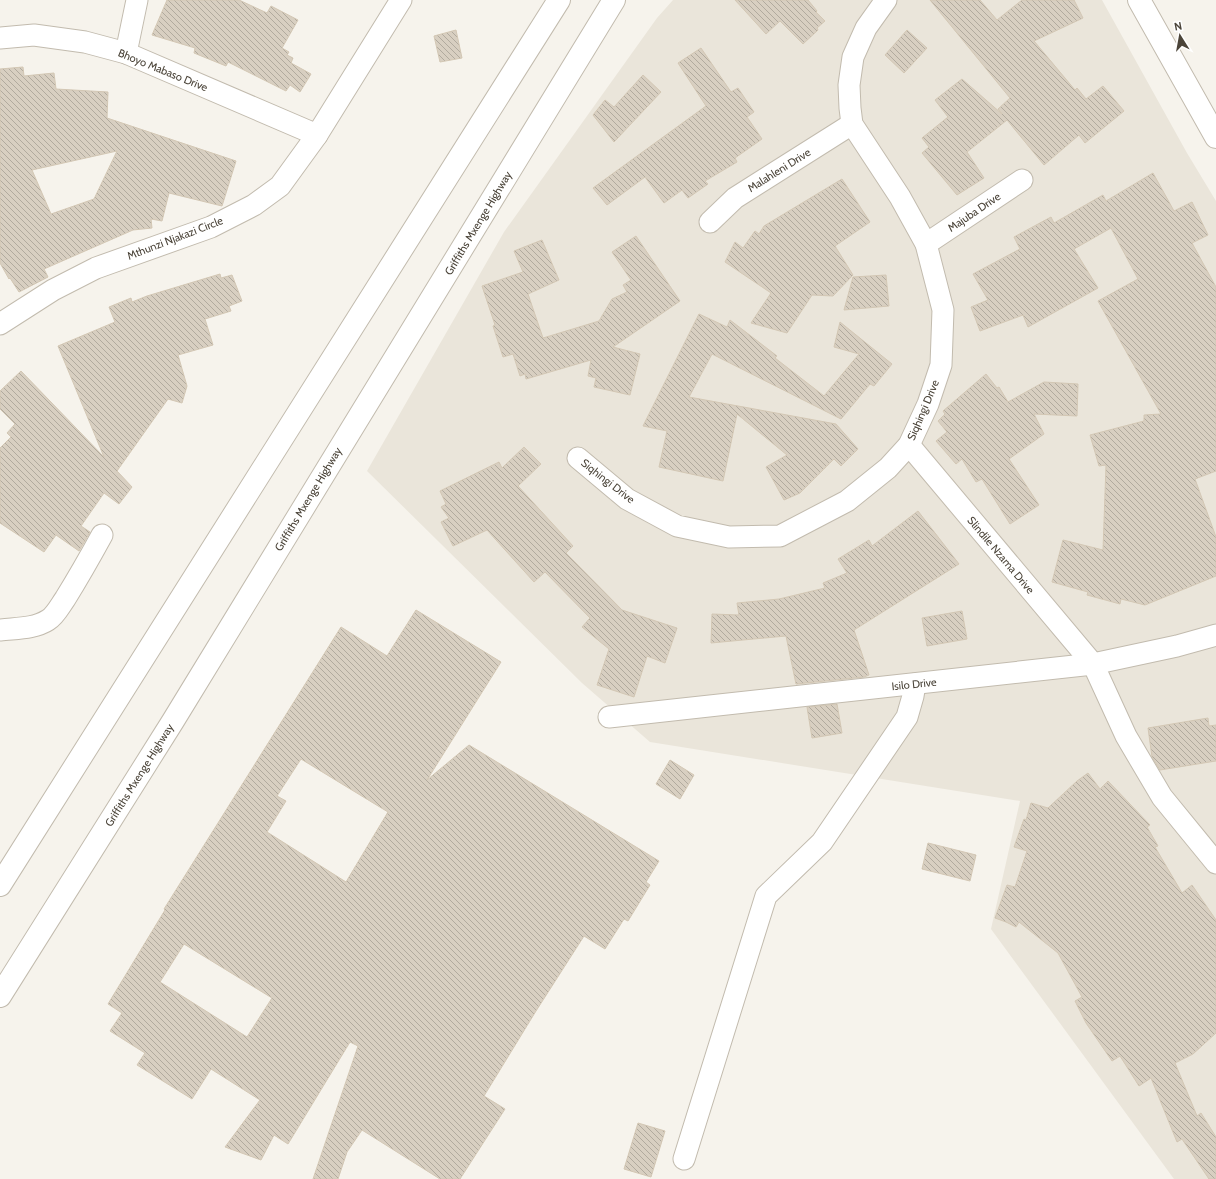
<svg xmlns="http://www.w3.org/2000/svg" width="1216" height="1179" font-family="Cabin,sans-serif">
	<defs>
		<pattern id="building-back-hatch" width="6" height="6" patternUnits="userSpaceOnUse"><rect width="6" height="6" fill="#d8cfc1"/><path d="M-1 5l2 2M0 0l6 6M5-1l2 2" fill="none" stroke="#b1aa9e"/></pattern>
	</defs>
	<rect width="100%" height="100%" fill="#f6f3ec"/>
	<!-- residential -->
	<path fill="#eae5da" d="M 673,0 L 1102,0 L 1187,153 L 1216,201 L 1216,1179 L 1174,1179 L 991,929 L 1020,801 L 650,742 L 582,683 L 367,471 L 504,232 L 657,18 Z"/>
	<!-- building -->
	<g fill="url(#building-back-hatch)" stroke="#d3c7b4" fill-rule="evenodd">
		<path d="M 167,0 L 239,0 L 267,13 L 271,6 L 298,20 L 282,48 L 289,52 L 287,55 L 293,58 L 291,63 L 311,74 L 300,92 L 290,85 L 286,91 L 228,62 L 226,66 L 194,53 L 195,48 L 152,35 Z"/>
		<path d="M 735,0 L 808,0 L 817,11 L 816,12 L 825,21 L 817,28 L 818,30 L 803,44 L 780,21 L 766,34 Z"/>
		<path d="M 930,0 L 980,0 L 997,20 L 1022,0 L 1074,0 L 1083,18 L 1034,41 L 1075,90 L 1077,88 L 1086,99 L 1103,86 L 1124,111 L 1085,143 L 1079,135 L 1044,165 L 1007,120 L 967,152 L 984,178 L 957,195 L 922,153 L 929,147 L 922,138 L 948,117 L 935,100 L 962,79 L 1002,114 L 998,109 L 1010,98 Z"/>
		<path d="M 456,30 L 462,58 L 440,62 L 434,36 Z"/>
		<path d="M 907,30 L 927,48 L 904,73 L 885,55 Z"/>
		<path d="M 701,48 L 731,92 L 738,88 L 754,112 L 747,117 L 762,139 L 735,158 L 737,162 L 705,181 L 708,184 L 688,198 L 682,190 L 664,203 L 645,177 L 607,205 L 593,188 L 706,106 L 678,63 Z"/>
		<path d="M 23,67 L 24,76 L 54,73 L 56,89 L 108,92 L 107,118 L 236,161 L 222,206 L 169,193 L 162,221 L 151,219 L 152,228 L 133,230 L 44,269 L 48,277 L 19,292 L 10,278 L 9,279 L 0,263 L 0,69 ZM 117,151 L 94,199 L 51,214 L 32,170 Z"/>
		<path d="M 643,75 L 661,92 L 614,142 L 593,115 L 605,100 L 614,107 Z"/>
		<path d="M 1153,173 L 1174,211 L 1192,202 L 1208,235 L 1192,243 L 1216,287 L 1216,471 L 1195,479 L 1216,537 L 1216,576 L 1145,605 L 1121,599 L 1120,604 L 1087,595 L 1088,592 L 1052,582 L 1063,540 L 1103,550 L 1106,465 L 1099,466 L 1090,435 L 1144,421 L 1144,415 L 1161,414 L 1098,301 L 1138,279 L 1111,228 L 1074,249 L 1098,288 L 1028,327 L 1023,315 L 980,331 L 971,307 L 988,300 L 973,274 L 1020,249 L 1014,237 L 1051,217 L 1054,223 L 1103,195 L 1106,201 Z"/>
		<path d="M 842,179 L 870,222 L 835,246 L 853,275 L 833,296 L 812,295 L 787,333 L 751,323 L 771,293 L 725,262 L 735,242 L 743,248 L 755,231 L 759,234 L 764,226 Z"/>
		<path d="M 636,236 L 680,301 L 613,347 L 640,354 L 630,395 L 594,387 L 596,378 L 588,376 L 591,360 L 526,379 L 525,374 L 520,376 L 513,354 L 503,357 L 493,326 L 495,325 L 482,286 L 523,272 L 514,251 L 542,240 L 559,280 L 528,294 L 543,338 L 599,321 L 612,299 L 627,292 L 623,285 L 631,280 L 612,252 Z"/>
		<path d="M 220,274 L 221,278 L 232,275 L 242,301 L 229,306 L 231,311 L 205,319 L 213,345 L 178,355 L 187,386 L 182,403 L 168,399 L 117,471 L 132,487 L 119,504 L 104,493 L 81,526 L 90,532 L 79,551 L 56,535 L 44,552 L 0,523 L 0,448 L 11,437 L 7,433 L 15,424 L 0,409 L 0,391 L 21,371 L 104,457 L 58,346 L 115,322 L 109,307 L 131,298 L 132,302 L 147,296 Z"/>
		<path d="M 886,275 L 889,306 L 844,310 L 853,277 Z"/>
		<path d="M 699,314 L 727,327 L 730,320 L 777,356 L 775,358 L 824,396 L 859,354 L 834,347 L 840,322 L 892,364 L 874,386 L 870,384 L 841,419 L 712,354 L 689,397 L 836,424 L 858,449 L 841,466 L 834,459 L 800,493 L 784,500 L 766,467 L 787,455 L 737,414 L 723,481 L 659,467 L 667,431 L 643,426 Z"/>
		<path d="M 986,374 L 997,388 L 999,387 L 1008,402 L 1044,382 L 1078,384 L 1077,416 L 1034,414 L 1044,434 L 1009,459 L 1039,505 L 1010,524 L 982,479 L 976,482 L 962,459 L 956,464 L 936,441 L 947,432 L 938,421 L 945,414 L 943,411 Z"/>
		<path d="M 524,447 L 541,464 L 518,486 L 573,546 L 566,553 L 622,610 L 677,628 L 665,663 L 647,656 L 634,697 L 597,685 L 609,649 L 582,627 L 590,618 L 545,572 L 534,582 L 487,530 L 453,546 L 441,522 L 449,518 L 441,507 L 446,504 L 440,491 L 499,462 L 502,468 Z"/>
		<path d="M 918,511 L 959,564 L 854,630 L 869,675 L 864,677 L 796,684 L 786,636 L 711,643 L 712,614 L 739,615 L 737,603 L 779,599 L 825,588 L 823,583 L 847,573 L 838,559 L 869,540 L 872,546 Z"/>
		<path d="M 416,610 L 501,662 L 427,780 L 469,745 L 659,861 L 646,882 L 650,885 L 628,921 L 624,919 L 605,949 L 584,936 L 536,1011 L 484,1096 L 505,1109 L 460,1179 L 440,1179 L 362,1130 L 347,1152 L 338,1179 L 313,1179 L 358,1046 L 350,1042 L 288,1144 L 274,1135 L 261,1160 L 225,1147 L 260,1100 L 211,1069 L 192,1099 L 137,1065 L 145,1053 L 110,1031 L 122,1013 L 108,1004 L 165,910 L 164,909 L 341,627 L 387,656 ZM 301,759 L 388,812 L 346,882 L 267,832 L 286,801 L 277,796 ZM 184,944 L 272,998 L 247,1037 L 160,982 Z"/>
		<path d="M 962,611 L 967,639 L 927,646 L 922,618 Z"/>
		<path d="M 837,704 L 842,733 L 812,738 L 807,707 Z"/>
		<path d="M 1208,718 L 1209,726 L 1216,725 L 1216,761 L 1160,770 L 1152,757 L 1148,728 Z"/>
		<path d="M 670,760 L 694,775 L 680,799 L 656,784 Z"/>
		<path d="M 1088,773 L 1100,789 L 1108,781 L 1150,825 L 1147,827 L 1158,846 L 1155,847 L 1182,893 L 1192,885 L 1216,920 L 1216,1033 L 1193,1054 L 1175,1063 L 1197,1116 L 1201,1113 L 1216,1137 L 1216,1179 L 1209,1179 L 1182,1139 L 1177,1142 L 1151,1078 L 1139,1086 L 1120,1056 L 1112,1061 L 1086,1023 L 1075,1001 L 1082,997 L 1058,953 L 1019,922 L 1016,927 L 1006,922 L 995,918 L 1007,885 L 1015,887 L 1027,851 L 1014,847 L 1024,819 L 1026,820 L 1031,803 L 1048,808 L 1077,781 Z"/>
		<path d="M 928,843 L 976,855 L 970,881 L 922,869 Z"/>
		<path d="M 638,1123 L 665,1131 L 651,1177 L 624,1169 Z"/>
	</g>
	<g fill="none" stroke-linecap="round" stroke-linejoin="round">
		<!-- minor casing -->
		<g stroke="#c2bbae" stroke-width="23">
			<g id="minor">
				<path d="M 0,38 L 34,35 L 85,42 L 126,53 L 317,135"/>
				<path d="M 126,53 L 137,0"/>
				<path d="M 710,222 L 735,198 L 852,124"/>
				<path d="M 926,244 L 1022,180"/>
				<path d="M 0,324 L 53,290 L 96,268 L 211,227 L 254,205 L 280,186 L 317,135 L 401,0"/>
				<path d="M 909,445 L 1093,664 L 1126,736 L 1162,797 L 1216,863"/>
				<path d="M 578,458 L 627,499 L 677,526 L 729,537 L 780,536 L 847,501 L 888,468 L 909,445 L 928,404 L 941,365 L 943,310 L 926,244 L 900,197 L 852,124 L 850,108 L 849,85 L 853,57 L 866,28 L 886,0"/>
				<path d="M 0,630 C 16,628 34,629 48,620 C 55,616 60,606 65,599 C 78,578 90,557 102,535"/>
				<path d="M 609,717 L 1093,664 L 1177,646 L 1216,635"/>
				<path d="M 684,1159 L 766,896 L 822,842 L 907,717 L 913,696 L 915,684"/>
			</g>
		</g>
		<!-- tertiary casing -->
		<g stroke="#c2bbae" stroke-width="24">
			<g id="tertiary">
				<path d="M 1139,0 L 1216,137"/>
				<path d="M 0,885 L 559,0"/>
				<path d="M 0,996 L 173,721 L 614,0"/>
			</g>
		</g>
		<!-- minor -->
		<use href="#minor" stroke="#fff" stroke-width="21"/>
		<!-- tertiary -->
		<use href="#tertiary" stroke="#fff" stroke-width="22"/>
	</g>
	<g text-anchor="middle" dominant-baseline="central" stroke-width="4" stroke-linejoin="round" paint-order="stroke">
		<!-- street labels -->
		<g font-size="11" fill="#4b4439" stroke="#fff">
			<text transform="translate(163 70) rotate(22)">Bhoyo Mabaso Drive</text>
			<text transform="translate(779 170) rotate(-32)">Malahleni Drive</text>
			<text transform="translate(974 212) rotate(-34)">Majuba Drive</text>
			<text transform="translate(478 223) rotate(-59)">Griffiths Mxenge Highway</text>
			<text transform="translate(175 238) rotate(-21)">Mthunzi Njakazi Circle</text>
			<text transform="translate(923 410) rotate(-67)">Siqhingi Drive</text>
			<text transform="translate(608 481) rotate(38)">Siqhingi Drive</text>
			<text transform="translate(308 499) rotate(-59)">Griffiths Mxenge Highway</text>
			<text transform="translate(1001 555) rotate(50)">Slindile Nzama Drive</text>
			<text transform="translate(914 684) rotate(-6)">Isilo Drive</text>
			<text transform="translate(139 775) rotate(-58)">Griffiths Mxenge Highway</text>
		</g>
	</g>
	<!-- north arrow -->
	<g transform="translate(1180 36) rotate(349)" stroke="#ffffff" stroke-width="3" paint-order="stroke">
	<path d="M0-3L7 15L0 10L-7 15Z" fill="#4b4439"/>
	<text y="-6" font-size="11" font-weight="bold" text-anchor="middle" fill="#4b4439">N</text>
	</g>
</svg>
